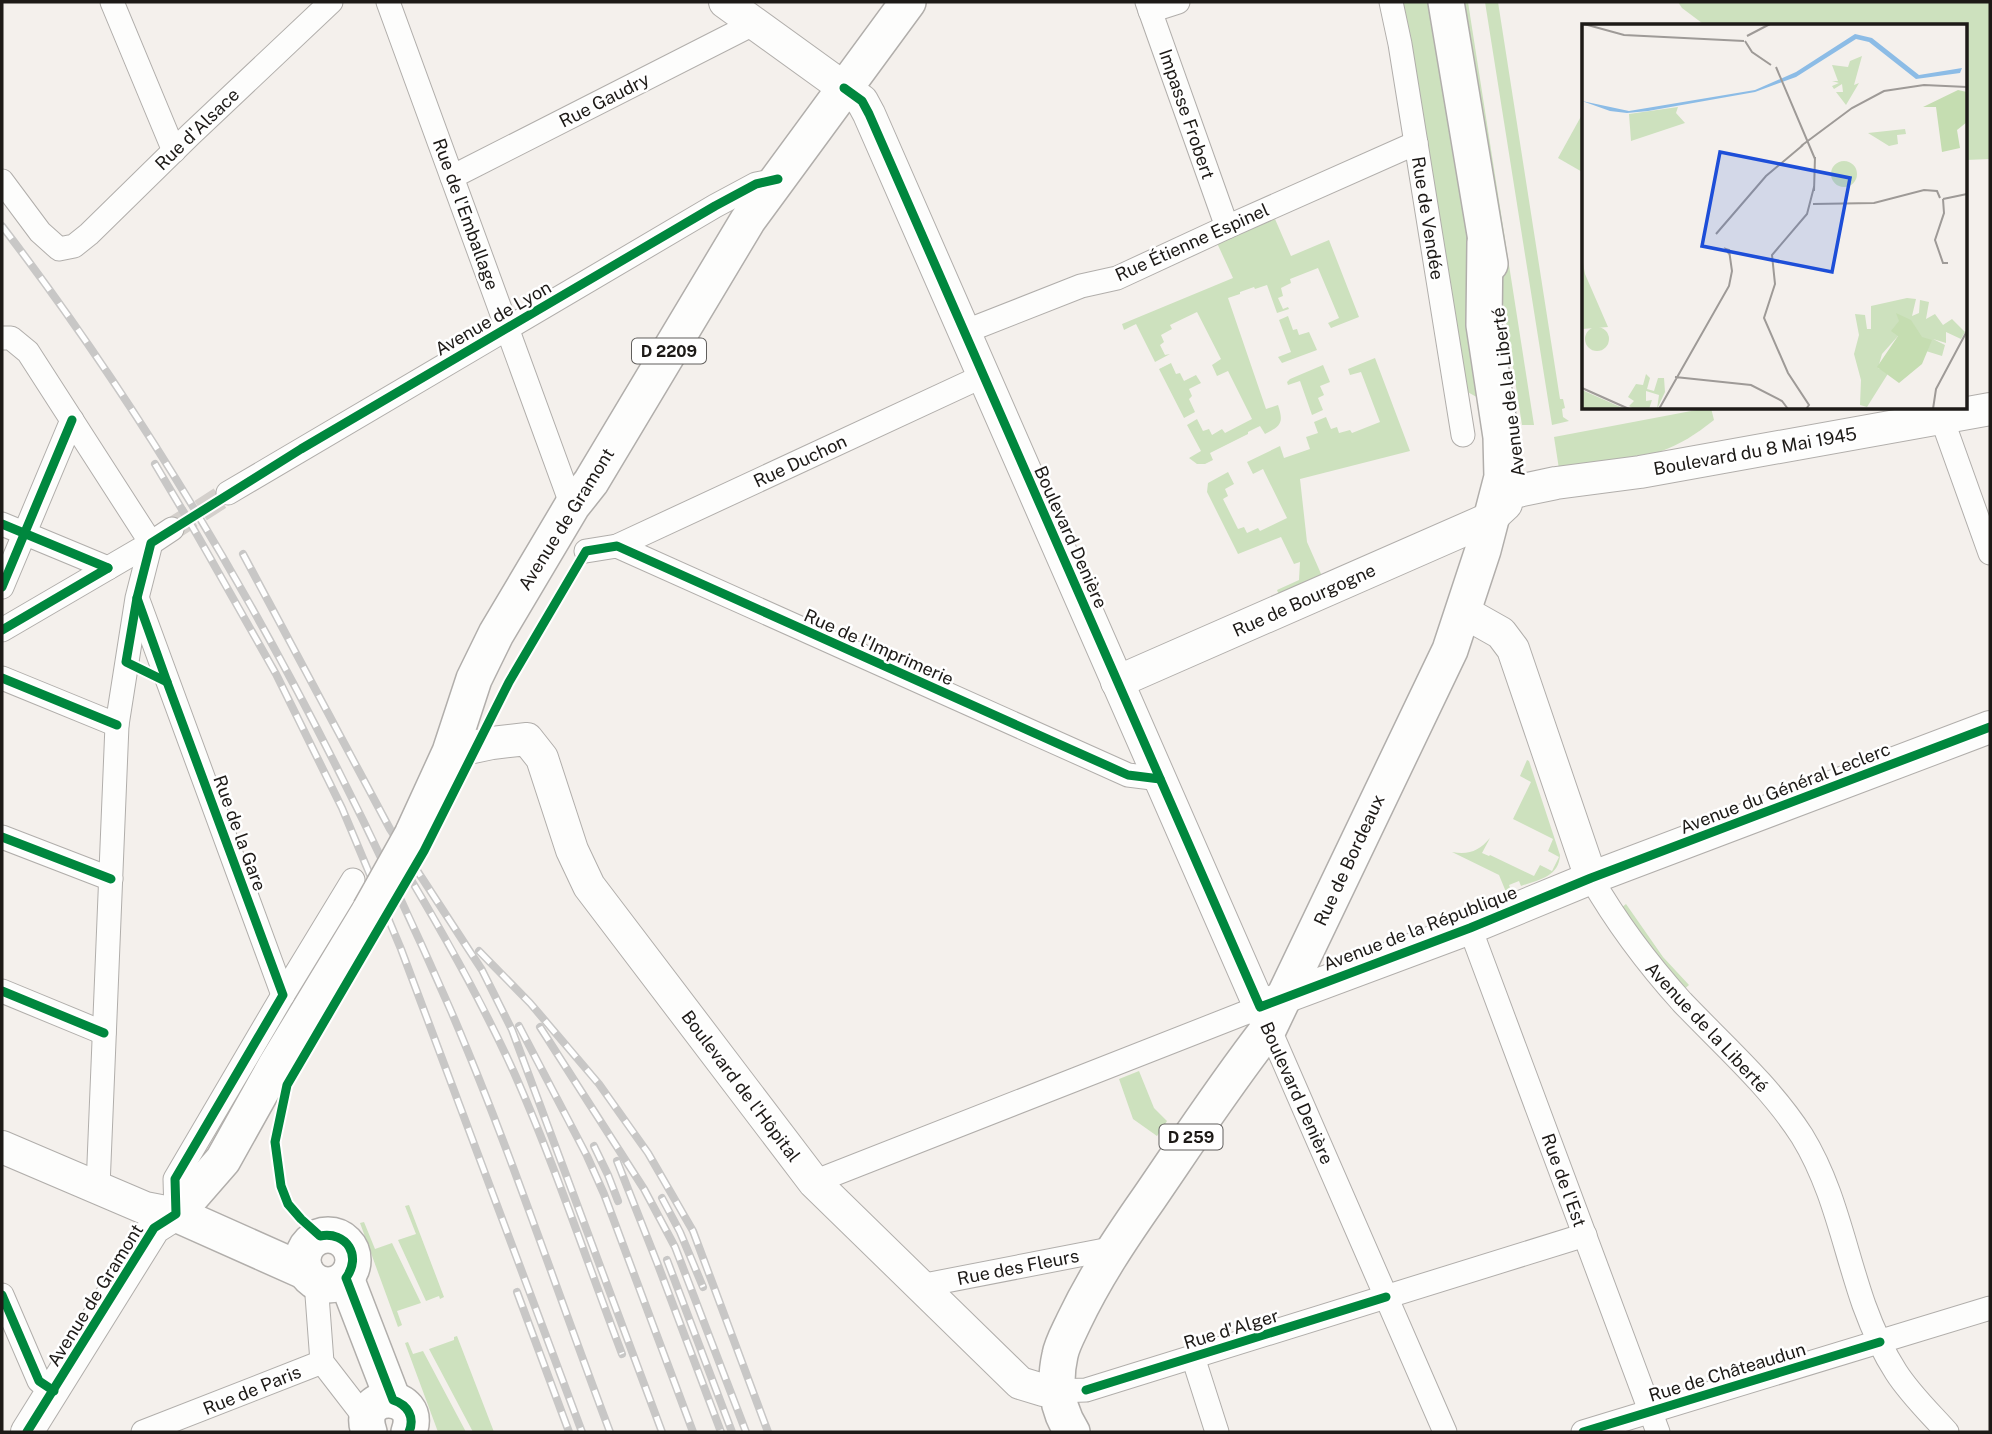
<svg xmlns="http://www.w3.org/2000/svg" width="1992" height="1434" font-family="'Public Sans',sans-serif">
	<rect width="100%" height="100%" fill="#f4f0ec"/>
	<!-- green -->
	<g fill="#cde1be">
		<path d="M 1400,2 L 1437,2 L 1476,249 L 1482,400 L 1464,390 Z"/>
		<path d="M 1456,2 L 1468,2 L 1534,425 L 1522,425 Z"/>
		<path d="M 1485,2 L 1498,2 L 1560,399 L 1563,399 L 1565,408 L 1562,409 L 1563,417 L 1569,421 L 1552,425 Z"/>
		<path d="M 1678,2 L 1990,2 L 1990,159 L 1966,160 L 1966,26 L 1706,26 L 1682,8 Z"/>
		<path d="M 1584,111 L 1584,173 L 1558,158 Z"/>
		<path d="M 1275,219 L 1291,256 L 1329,240 L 1359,317 L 1331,328 L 1328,323 L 1339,318 L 1318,268 L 1290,279 L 1291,283 L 1281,288 L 1283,296 L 1278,298 L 1283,309 L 1288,307 L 1289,309 L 1277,313 L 1267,285 L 1255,289 L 1254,287 L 1240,292 L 1240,294 L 1228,298 L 1266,409 L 1278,405 C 1284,423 1281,426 1265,434 L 1260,426 L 1248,432 L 1248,434 L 1210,453 L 1213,460 L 1205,464 L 1197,464 L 1189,458 L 1201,451 L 1187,425 L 1197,419 L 1203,431 L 1209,429 L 1212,435 L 1222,429 L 1225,433 L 1252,419 L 1228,371 L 1217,376 L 1212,365 L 1221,359 L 1197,312 L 1170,325 L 1172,329 L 1161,335 L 1164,342 L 1160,345 L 1165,355 L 1170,354 L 1155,362 L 1136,324 L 1124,330 L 1122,324 L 1233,278 L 1217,243 Z"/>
		<path d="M 1288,316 L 1293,330 L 1297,329 L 1299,335 L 1309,332 L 1317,350 L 1282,363 L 1278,357 L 1291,352 L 1279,320 Z"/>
		<path d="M 1375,358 L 1410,451 L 1300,479 L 1307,542 L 1322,576 L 1279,595 L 1277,590 L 1299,580 L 1300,562 L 1294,564 L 1281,537 L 1238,554 L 1207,492 L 1208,483 L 1228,472 L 1234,484 L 1225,489 L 1228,496 L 1223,499 L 1238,529 L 1244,527 L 1247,533 L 1258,528 L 1260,531 L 1287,518 L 1263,469 L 1253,474 L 1247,462 L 1280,446 L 1284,458 L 1310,449 L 1306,437 L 1318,433 L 1314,422 L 1326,417 L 1331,429 L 1337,427 L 1339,433 L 1350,430 L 1352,433 L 1380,422 L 1361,372 L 1350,375 L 1348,369 Z"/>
		<path d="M 1171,363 L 1176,374 L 1180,373 L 1184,381 L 1196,375 L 1201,383 L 1189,389 L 1192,396 L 1189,399 L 1195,412 L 1184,418 L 1159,369 Z"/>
		<path d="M 1323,365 L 1330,382 L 1320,386 L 1324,395 L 1318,398 L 1323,410 L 1312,415 L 1300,381 L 1288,385 L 1287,382 L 1290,379 Z"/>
		<path d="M 1707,408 L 1711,408 L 1714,420 C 1695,435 1681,444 1659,452 L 1559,469 L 1554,437 Z"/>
		<path d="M 1527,760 L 1529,761 L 1560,855 C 1559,877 1538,880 1521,886 L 1519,881 L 1509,885 L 1511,890 L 1506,892 L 1499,875 L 1452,852 C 1469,855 1479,851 1490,838 L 1482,853 L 1489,856 L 1490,855 L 1534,876 L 1540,865 L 1552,871 L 1559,857 L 1548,851 L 1553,839 L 1513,819 L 1531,782 L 1520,776 Z"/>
		<path d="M 1626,904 L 1663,957 L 1689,985 L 1683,990 L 1620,909 Z"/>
		<path d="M 1139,1071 L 1154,1108 L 1167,1121 L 1157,1136 L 1133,1119 L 1119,1079 Z"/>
		<path d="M 409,1205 L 444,1297 L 440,1299 L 439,1296 L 426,1301 L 398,1240 L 416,1234 L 405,1206 Z"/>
		<path d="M 364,1222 L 375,1249 L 392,1243 L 421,1303 L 397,1311 L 402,1325 L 398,1327 L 360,1223 Z"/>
		<path d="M 457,1336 L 494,1432 L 473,1432 L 429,1349 L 454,1340 L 454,1337 Z"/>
		<path d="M 408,1342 L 413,1354 L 423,1351 L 466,1432 L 438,1432 L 405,1343 Z"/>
	</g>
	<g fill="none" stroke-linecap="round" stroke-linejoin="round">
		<!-- street-tunnel -->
		<path stroke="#d4d0cc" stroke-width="23" stroke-dasharray="23 11" stroke-linecap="butt" d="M 172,529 L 228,493"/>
		<!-- street casing -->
		<g stroke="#b1aeab" stroke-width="25">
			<g id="street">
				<path d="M 112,2 L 174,151"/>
				<path d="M 388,2 L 572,506"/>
				<path d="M 1147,2 L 1227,227"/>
				<path d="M 1391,2 L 1400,44 L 1463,435"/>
				<path d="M 1150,11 L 1178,2"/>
				<path d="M 452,177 L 755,23"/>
				<path d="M 2,181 L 40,232 L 59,249 L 74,246 L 89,234 L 190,135 L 331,2"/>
				<path d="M 964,332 L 1081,286 L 1117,278 L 1227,227 L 1416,143"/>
				<path d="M 2,338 L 11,338 L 28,352 L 151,543 L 2,630"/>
				<path d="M 1942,419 L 1990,553"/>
				<path d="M 228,493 L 715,206 L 756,184 L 778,180"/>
				<path d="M 2,524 L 108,568"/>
				<path d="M 617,546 L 983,376"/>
				<path d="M 586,551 L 617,546 L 1128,775 L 1160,779"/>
				<path d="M 2,587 L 72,420"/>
				<path d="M 138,600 L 283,995"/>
				<path d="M 2,678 L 117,725"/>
				<path d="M 2,837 L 111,879"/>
				<path d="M 1591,878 C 1618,925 1646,962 1682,1002 C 1723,1045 1770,1086 1802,1136 C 1834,1188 1844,1248 1864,1305 C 1872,1327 1883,1352 1896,1372 C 1910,1394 1930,1413 1947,1432"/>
				<path d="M 1470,928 L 1658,1432"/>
				<path d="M 2,991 L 104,1033"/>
				<path d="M 1269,1028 L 1445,1432"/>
				<path d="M 814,1182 L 1260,1007"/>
				<path d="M 98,1187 L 117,725 L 137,598 L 151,543 L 172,529"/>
				<path d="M 176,1214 L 175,1179 L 283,995 L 353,880"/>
				<path d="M 316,1282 L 322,1362 L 366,1419"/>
				<path d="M 920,1286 L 1115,1248"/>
				<path d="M 2,1295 L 39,1381 L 54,1391"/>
				<path d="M 1193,1357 L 1217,1432"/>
				<path d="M 1057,1391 L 1086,1390 L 1585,1235"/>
				<path d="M 143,1432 L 322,1362"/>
				<path d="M 1583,1432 L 1990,1308"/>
			</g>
		</g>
		<!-- secondary casing -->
		<g stroke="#b1aeab" stroke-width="34">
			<g id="secondary">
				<path d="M 725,2 L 862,101 L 869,114 L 1269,1028"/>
				<path d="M 1518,491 L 1556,483 L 1640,472 L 1990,409"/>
				<path d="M 1462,611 L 1501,633 L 1513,649 L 1591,878"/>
				<path d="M 1117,682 L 1491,518 L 1506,504"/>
				<path d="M 450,752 L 492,743 L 527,739 L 542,758 L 572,850 L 589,886 L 814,1182 L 1020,1383 L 1043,1390 L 1057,1391"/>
				<path d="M 1269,1003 L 1470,928 L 1591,878 L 1990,727"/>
				<path d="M 2,1147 L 145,1208 L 176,1214"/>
				<path d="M 27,1432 L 154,1228 L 176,1214"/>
			</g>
		</g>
		<!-- primary casing -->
		<g stroke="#b1aeab" stroke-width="38">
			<g id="primary">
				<path d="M 1446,2 L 1490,264"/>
				<path d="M 412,835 L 450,752 L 474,679 L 496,634 L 572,506 L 591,482 L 748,220 L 908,2"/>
				<path d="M 176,1214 L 223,1160 L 276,1065 L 370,910"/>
				<path d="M 176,1214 L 306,1272"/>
				<circle cx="328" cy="1260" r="25"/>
				<path d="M 346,1278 L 393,1400"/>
				<path d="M 369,1432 C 354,1389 424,1390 409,1432"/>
				<path d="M 1072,1432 C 1057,1409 1054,1382 1060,1355 C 1062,1344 1069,1332 1074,1321 C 1095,1277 1121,1238 1149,1198 C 1188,1141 1226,1083 1269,1028 L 1450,650 L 1483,550 L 1502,477 L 1501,437 L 1484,325 L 1485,242"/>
			</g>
		</g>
		<!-- street -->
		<use href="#street" stroke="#fdfdfc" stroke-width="23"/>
		<!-- secondary -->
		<use href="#secondary" stroke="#fdfdfc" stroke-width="32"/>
		<!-- primary -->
		<use href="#primary" stroke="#fdfdfc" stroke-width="35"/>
		<!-- rail casing -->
		<g stroke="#c8c7c6" stroke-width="8">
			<g id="rail">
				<path d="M 2,226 C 186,466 330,734 451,1011 C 510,1149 557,1292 610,1432"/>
				<path d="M 155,464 L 196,533 L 276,674 L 342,808 L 401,949 L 582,1432"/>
				<path d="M 243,554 L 390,829 L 482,970 L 512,1030 L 662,1432"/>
				<path d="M 398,858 C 441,929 482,1001 516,1077 C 556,1168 587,1262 622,1354"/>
				<path d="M 479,951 L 530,1003 L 599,1084 L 648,1153 L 693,1231 L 768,1432"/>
				<path d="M 519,1026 L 587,1156 L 604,1194 L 693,1432"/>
				<path d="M 540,1027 L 644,1189 L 675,1247 L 746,1432"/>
				<path d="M 594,1146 L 608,1175 L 618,1201"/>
				<path d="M 617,1161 L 658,1265 L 721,1432"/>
				<path d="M 662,1198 L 680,1232 L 703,1287"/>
				<path d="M 667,1260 L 732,1432"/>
				<path d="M 517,1292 L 569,1432"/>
			</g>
		</g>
		<!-- rail -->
		<use href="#rail" stroke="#fff" stroke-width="5" stroke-dasharray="16" stroke-linecap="butt"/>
		<!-- primary-bridge casing -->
		<g stroke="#b1aeab" stroke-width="38" stroke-linecap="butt">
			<path id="primary-bridge" d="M 370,910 L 412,835"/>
		</g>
		<!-- primary-bridge -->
		<use href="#primary-bridge" stroke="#fdfdfc" stroke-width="35"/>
		<!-- cycleway casing -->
		<g stroke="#fff" stroke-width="13">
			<g id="cycleway">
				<path d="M 844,88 L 862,101 L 869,114 L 1260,1007 L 1470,928 L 1591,878 L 1990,727"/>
				<path d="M 2,524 L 108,568"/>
				<path d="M 2,587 L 72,420"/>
				<path d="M 2,630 L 108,568"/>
				<path d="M 2,678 L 117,725"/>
				<path d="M 167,682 L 126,662 L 137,598 L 151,543 L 301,449 L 715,206 L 756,184 L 778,179"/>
				<path d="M 2,837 L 111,879"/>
				<path d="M 2,991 L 104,1033"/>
				<path d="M 2,1295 L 39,1381 L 54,1391"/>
				<path d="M 1086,1390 L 1386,1297"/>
				<path d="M 27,1432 L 154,1228 L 176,1214 L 175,1179 L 283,995 L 167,682 L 137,598"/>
				<path d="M 409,1432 C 415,1417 408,1405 393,1400 L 346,1278 C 362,1256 347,1231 320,1236 L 301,1219 L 288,1204 L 281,1186 L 275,1142 L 287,1085 L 424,851 L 509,682 L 586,551 L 617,546 L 1128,775 L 1160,779"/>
				<path d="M 1583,1432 L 1880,1342"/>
			</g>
		</g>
		<!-- cycleway -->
		<use href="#cycleway" stroke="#00873e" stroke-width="9"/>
	</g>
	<g text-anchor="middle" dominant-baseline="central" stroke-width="5" stroke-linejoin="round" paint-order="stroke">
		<!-- shield labels -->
		<g fill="#fff" stroke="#615f5d" stroke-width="2">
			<rect x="632" y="338.5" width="74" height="25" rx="5"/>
			<rect x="1159.5" y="1124.5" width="63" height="25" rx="5"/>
		</g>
		<g font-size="16" font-weight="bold" fill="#1d1a17">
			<text x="669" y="351">D 2209</text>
			<text x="1191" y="1137">D 259</text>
		</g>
		<!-- street labels -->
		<g font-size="18" fill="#1d1a17" stroke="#fff">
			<text transform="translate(604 100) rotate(-27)">Rue Gaudry</text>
			<text transform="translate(1187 114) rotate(71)">Impasse Frobert</text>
			<text transform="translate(197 129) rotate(-44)">Rue d'Alsace</text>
			<text transform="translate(466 214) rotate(70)">Rue de l'Emballage</text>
			<text transform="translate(1428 218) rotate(81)">Rue de Vendée</text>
			<text transform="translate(1192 242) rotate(-24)">Rue Étienne Espinel</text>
			<text transform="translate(493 318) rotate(-30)">Avenue de Lyon</text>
			<text transform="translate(1508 392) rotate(-97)">Avenue de la Liberté</text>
			<text transform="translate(1755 451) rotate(-10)">Boulevard du 8 Mai 1945</text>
			<text transform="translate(800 461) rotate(-25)">Rue Duchon</text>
			<text transform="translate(566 519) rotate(-58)">Avenue de Gramont</text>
			<text transform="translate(1071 537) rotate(66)">Boulevard Denière</text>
			<text transform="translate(1304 600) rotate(-24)">Rue de Bourgogne</text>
			<text transform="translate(879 647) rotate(24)">Rue de l'Imprimerie</text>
			<text transform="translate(1785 788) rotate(-21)">Avenue du Général Leclerc</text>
			<text transform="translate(240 833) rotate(70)">Rue de la Gare</text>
			<text transform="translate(1349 860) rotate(-65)">Rue de Bordeaux</text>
			<text transform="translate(1420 928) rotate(-21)">Avenue de la République</text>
			<text transform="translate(1707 1027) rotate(47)">Avenue de la Liberté</text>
			<text transform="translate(741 1086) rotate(53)">Boulevard de l'Hôpital</text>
			<text transform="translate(1297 1093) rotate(66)">Boulevard Denière</text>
			<text transform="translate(1564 1180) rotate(70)">Rue de l'Est</text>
			<text transform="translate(1018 1267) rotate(-11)">Rue des Fleurs</text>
			<text transform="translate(95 1295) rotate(-58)">Avenue de Gramont</text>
			<text transform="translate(1231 1329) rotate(-17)">Rue d'Alger</text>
			<text transform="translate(1727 1372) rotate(-17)">Rue de Châteaudun</text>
			<text transform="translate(252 1390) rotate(-22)">Rue de Paris</text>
		</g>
	</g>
	<!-- overview -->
	<g transform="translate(1582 24)">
		<rect width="385" height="385" fill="#f4f0ec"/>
		<path d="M 280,32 L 272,61 L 277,59 L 264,81 L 254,68 L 261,68 L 260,60 L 252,65 L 250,62 L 257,59 L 250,57 L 256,57 L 250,41 L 266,43 L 268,37 ZM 96,83 L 94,89 L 103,99 L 49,117 L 47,90 ZM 323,105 L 324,110 L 315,111 L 316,120 L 307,122 L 286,109 ZM249 150a13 13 0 1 1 26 0a13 13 0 1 1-26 0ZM 0,234 L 3,250 L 26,303 L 0,305 ZM 325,274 L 334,275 L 330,292 L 337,289 L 338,276 L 347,278 L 344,295 L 353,290 L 361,301 L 370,295 L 383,308 L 379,315 L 364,308 L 364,319 L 351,315 L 363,321 L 360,332 L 344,327 L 331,300 L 318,296 L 316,312 L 300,330 L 296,344 L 307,348 L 285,383 L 278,381 L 279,356 L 272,330 L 277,311 L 273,290 L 283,291 L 285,305 L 289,305 L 289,282 ZM3 315a12 12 0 1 1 24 0a12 12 0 1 1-24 0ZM 64,350 L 68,354 L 65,365 L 72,367 L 76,354 L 82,354 L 83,368 L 75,385 L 77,371 L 64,367 L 64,377 L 70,376 L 67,385 L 52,385 L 47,382 L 52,377 L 46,373 L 54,360 L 61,361 ZM 0,366 L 43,385 L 0,385 Z" fill="#cde1be"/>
		<path d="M 376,66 L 385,68 L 385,98 L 375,106 L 378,124 L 360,128 L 354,83 L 341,83 ZM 314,289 L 329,296 L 340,313 L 350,316 L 340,340 L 317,359 L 295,343 L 316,312 L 309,307 L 317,297 Z" fill="#c5ddb1"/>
		<path d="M 273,10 L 290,14 L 337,51 L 380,44 L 378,49 L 334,55 L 287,18 L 274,15 L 214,53 L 173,68 L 66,87 L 45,89 L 28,87 L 0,77 L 47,87 L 173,66 L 214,48 Z" fill="#8cbce6"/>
		<path fill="none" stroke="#9e9a97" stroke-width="2" d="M 2,0 L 42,11 L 162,17M 165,12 L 188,0M 163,17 L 170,28 L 189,41M 194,43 L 233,135M 219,122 L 270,84 L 302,67 L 342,61 L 385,63M 232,167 L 233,133M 361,175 L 362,189 L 353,216 L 361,239 L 366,239M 361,175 L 385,170M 231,180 L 292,179 L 342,166 L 355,167 L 358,174M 134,210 L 184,152 L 221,121M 93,353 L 169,361 L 200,377 L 206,385M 0,364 L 47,385M 77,385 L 147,262 L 150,247 L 147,226 L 144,225 L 147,230M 224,385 L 227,381 L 206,349 L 182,294 L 193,260 L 190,231 L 225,190 L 232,163M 351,385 L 354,365 L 385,307"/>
		<path fill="#1d4ed8" fill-opacity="0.15" stroke="#1d4ed8" stroke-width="3.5" d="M 138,128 L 268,154 L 250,248 L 120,222 Z"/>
		<rect width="385" height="385" fill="none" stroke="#1d1a17" stroke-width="3.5"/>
	</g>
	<!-- border -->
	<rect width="1992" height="1434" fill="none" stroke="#1d1a17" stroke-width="7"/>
</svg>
